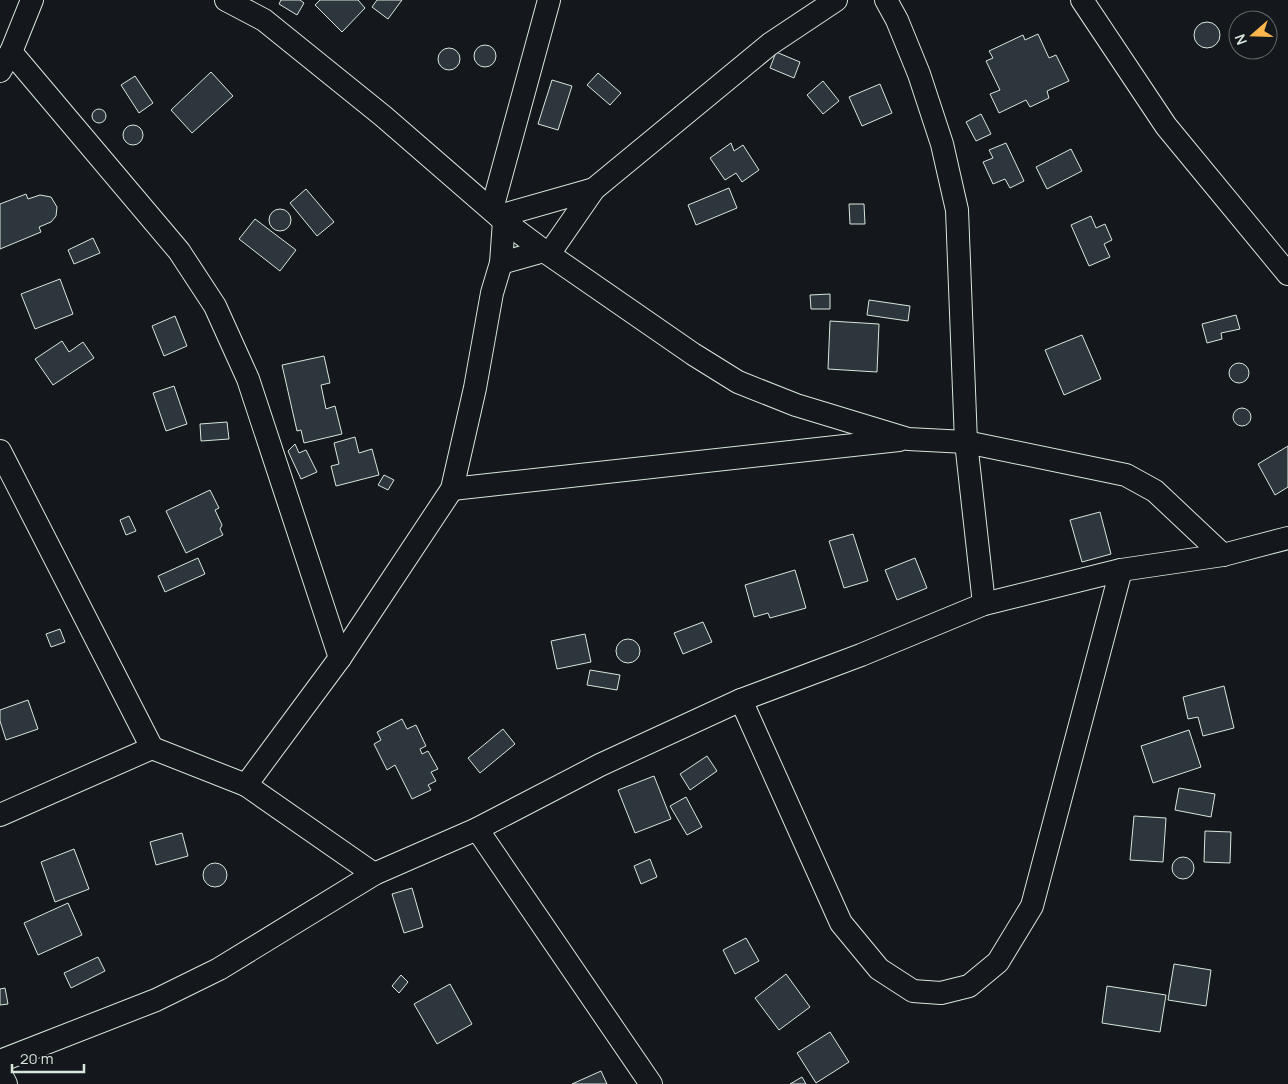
<svg xmlns="http://www.w3.org/2000/svg" width="1288" height="1084" font-family="Manrope,sans-serif">
	<rect width="100%" height="100%" fill="#14181c"/>
	<!-- building -->
	<g fill="#2c363c" stroke="#d8e6dc">
		<path d="M 281,0 L 300,0 L 304,3 L 297,15 L 279,4 Z"/>
		<path d="M 320,0 L 358,0 L 365,8 L 342,32 L 315,5 Z"/>
		<path d="M 377,0 L 402,0 L 388,19 L 372,7 Z"/>
		<circle cx="1207" cy="35" r="13"/>
		<path d="M 1038,34 L 1049,58 L 1056,55 L 1069,81 L 1047,91 L 1049,98 L 1030,107 L 1026,100 L 999,113 L 990,94 L 1000,90 L 986,61 L 993,58 L 989,51 L 1023,35 L 1025,40 Z"/>
		<circle cx="485" cy="56" r="11"/>
		<circle cx="449" cy="59" r="11"/>
		<path d="M 776,52 L 800,62 L 794,78 L 770,68 Z"/>
		<path d="M 211,72 L 233,96 L 192,133 L 171,110 Z"/>
		<path d="M 598,73 L 621,93 L 610,105 L 587,85 Z"/>
		<path d="M 135,76 L 153,103 L 139,113 L 121,85 Z"/>
		<path d="M 552,80 L 572,86 L 558,130 L 538,124 Z"/>
		<path d="M 823,81 L 839,101 L 823,114 L 807,95 Z"/>
		<path d="M 880,84 L 892,113 L 862,126 L 849,97 Z"/>
		<circle cx="99" cy="116" r="7"/>
		<path d="M 981,114 L 991,134 L 976,141 L 966,122 Z"/>
		<circle cx="133" cy="135" r="10"/>
		<path d="M 731,143 L 734,151 L 743,145 L 759,170 L 742,182 L 736,173 L 725,180 L 710,158 Z"/>
		<path d="M 1006,143 L 1024,181 L 1010,188 L 1005,179 L 993,184 L 983,162 L 993,158 L 989,150 Z"/>
		<path d="M 1071,149 L 1082,171 L 1047,189 L 1036,167 Z"/>
		<path d="M 729,188 L 737,208 L 696,225 L 688,205 Z"/>
		<path d="M 306,189 L 334,222 L 317,236 L 290,203 Z"/>
		<path d="M 26,194 L 28,199 L 40,195 L 51,197 L 57,207 L 56,216 L 51,222 L 39,227 L 41,232 L 0,249 L 0,204 Z"/>
		<path d="M 849,204 L 864,204 L 865,224 L 850,224 Z"/>
		<circle cx="280" cy="220" r="11"/>
		<path d="M 1091,216 L 1096,228 L 1105,224 L 1112,240 L 1104,244 L 1110,257 L 1089,266 L 1071,225 Z"/>
		<path d="M 255,219 L 296,250 L 280,271 L 239,239 Z"/>
		<path d="M 93,238 L 100,253 L 74,264 L 68,250 Z"/>
		<path d="M 60,279 L 73,314 L 35,329 L 21,294 Z"/>
		<path d="M 830,294 L 830,309 L 811,309 L 810,295 Z"/>
		<path d="M 869,300 L 910,306 L 908,321 L 867,315 Z"/>
		<path d="M 1236,315 L 1240,329 L 1221,333 L 1222,339 L 1207,343 L 1202,324 Z"/>
		<path d="M 175,316 L 187,346 L 164,356 L 152,326 Z"/>
		<path d="M 830,321 L 879,324 L 877,372 L 828,369 Z"/>
		<path d="M 1082,335 L 1101,379 L 1064,395 L 1045,350 Z"/>
		<path d="M 62,341 L 69,352 L 83,342 L 94,358 L 53,385 L 35,359 Z"/>
		<path d="M 324,356 L 330,383 L 321,385 L 326,409 L 335,406 L 342,434 L 304,443 L 301,430 L 297,431 L 282,365 Z"/>
		<circle cx="1239" cy="373" r="10"/>
		<path d="M 174,386 L 187,424 L 166,431 L 153,393 Z"/>
		<circle cx="1242" cy="417" r="9"/>
		<path d="M 227,422 L 229,439 L 201,441 L 200,424 Z"/>
		<path d="M 355,437 L 359,453 L 372,449 L 379,475 L 336,486 L 331,466 L 339,464 L 334,443 Z"/>
		<path d="M 295,444 L 299,453 L 306,450 L 317,472 L 301,479 L 288,451 Z"/>
		<path d="M 1288,446 L 1288,487 L 1275,495 L 1258,464 Z"/>
		<path d="M 384,475 L 394,480 L 388,490 L 378,485 Z"/>
		<path d="M 210,490 L 219,508 L 215,510 L 222,525 L 220,529 L 223,535 L 186,553 L 166,511 Z"/>
		<path d="M 1100,512 L 1111,554 L 1082,562 L 1070,520 Z"/>
		<path d="M 129,516 L 136,531 L 126,535 L 120,520 Z"/>
		<path d="M 853,534 L 868,581 L 844,588 L 829,541 Z"/>
		<path d="M 198,558 L 205,574 L 165,592 L 158,576 Z"/>
		<path d="M 915,558 L 927,588 L 897,600 L 885,570 Z"/>
		<path d="M 795,570 L 806,608 L 770,618 L 768,613 L 754,617 L 745,585 Z"/>
		<path d="M 703,622 L 712,642 L 683,654 L 674,633 Z"/>
		<path d="M 60,629 L 65,642 L 51,647 L 46,634 Z"/>
		<path d="M 585,634 L 591,662 L 557,669 L 551,641 Z"/>
		<circle cx="628" cy="651" r="12"/>
		<path d="M 590,670 L 620,675 L 617,690 L 587,685 Z"/>
		<path d="M 1224,686 L 1234,728 L 1203,736 L 1198,717 L 1188,719 L 1183,697 Z"/>
		<path d="M 28,700 L 38,729 L 6,740 L 0,721 L 0,710 Z"/>
		<path d="M 402,719 L 407,729 L 416,725 L 426,746 L 420,749 L 422,754 L 428,751 L 438,769 L 431,772 L 436,781 L 428,785 L 431,790 L 412,799 L 395,765 L 387,770 L 374,744 L 381,740 L 377,732 Z"/>
		<path d="M 503,729 L 515,744 L 480,773 L 468,758 Z"/>
		<path d="M 1189,730 L 1201,767 L 1153,783 L 1141,746 Z"/>
		<path d="M 707,756 L 717,771 L 690,790 L 680,774 Z"/>
		<path d="M 654,776 L 671,819 L 635,833 L 618,790 Z"/>
		<path d="M 1179,788 L 1215,794 L 1211,817 L 1175,810 Z"/>
		<path d="M 686,797 L 702,827 L 687,835 L 670,806 Z"/>
		<path d="M 1134,816 L 1166,818 L 1163,862 L 1130,860 Z"/>
		<path d="M 1205,831 L 1231,832 L 1230,863 L 1204,862 Z"/>
		<path d="M 182,833 L 188,856 L 156,865 L 150,842 Z"/>
		<path d="M 74,849 L 89,889 L 55,902 L 41,862 Z"/>
		<circle cx="1183" cy="868" r="11"/>
		<path d="M 650,859 L 657,877 L 641,884 L 634,866 Z"/>
		<circle cx="215" cy="875" r="12"/>
		<path d="M 412,888 L 423,927 L 404,933 L 392,894 Z"/>
		<path d="M 68,903 L 82,935 L 38,955 L 24,923 Z"/>
		<path d="M 746,938 L 759,961 L 735,974 L 723,950 Z"/>
		<path d="M 98,957 L 105,971 L 71,988 L 64,973 Z"/>
		<path d="M 1174,964 L 1211,970 L 1206,1006 L 1168,1000 Z"/>
		<path d="M 786,974 L 810,1007 L 779,1030 L 755,998 Z"/>
		<path d="M 401,975 L 408,982 L 399,993 L 392,986 Z"/>
		<path d="M 450,984 L 472,1024 L 437,1044 L 414,1004 Z"/>
		<path d="M 1107,986 L 1166,995 L 1160,1032 L 1102,1023 Z"/>
		<path d="M 5,988 L 8,1004 L 0,1005 L 0,989 Z"/>
		<path d="M 830,1032 L 849,1062 L 816,1083 L 797,1053 Z"/>
		<path d="M 601,1071 L 607,1084 L 572,1084 Z"/>
		<path d="M 802,1077 L 806,1084 L 790,1084 Z"/>
	</g>
	<g fill="none" stroke-linecap="round" stroke-linejoin="round">
		<!-- street casing -->
		<g stroke="#d8e6dc" stroke-width="24">
			<g id="street">
				<path d="M 226,0 L 264,20 L 383,116 L 504,221 L 544,251 L 693,354 L 738,382 L 796,405 L 908,439 L 966,442 L 1126,475 L 1155,491 L 1223,555"/>
				<path d="M 886,0 L 897,20 L 919,74 L 942,144 L 957,210 L 966,442 L 984,604"/>
				<path d="M 1082,0 L 1166,126 L 1288,274"/>
				<path d="M 11,52 L 179,251 L 215,306 L 248,379 L 340,658"/>
				<path d="M 0,71 L 11,52 L 32,0"/>
				<path d="M 492,209 L 549,0"/>
				<path d="M 499,216 L 594,189"/>
				<path d="M 549,254 L 594,189 L 770,44 L 836,0"/>
				<path d="M 501,263 L 544,251"/>
				<path d="M 0,451 L 152,748"/>
				<path d="M 452,489 L 899,440"/>
				<path d="M 741,700 L 841,923 L 879,969 L 913,991 L 941,993 L 969,986 L 998,962 L 1032,906 L 1121,570"/>
				<path d="M 246,785 L 374,874"/>
				<path d="M 0,815 L 152,748 L 246,785 L 340,658 L 452,489 L 475,388 L 492,293 L 501,263 L 504,221"/>
				<path d="M 477,829 L 651,1084"/>
				<path d="M 0,1061 L 156,1000 L 219,969 L 374,874 L 477,829 L 600,765 L 741,700 L 861,655 L 984,604 L 1121,570 L 1223,555 L 1288,538"/>
				<path d="M 0,1072 L 6,1084"/>
			</g>
		</g>
		<!-- street -->
		<use href="#street" stroke="#14181c" stroke-width="22"/>
	</g>
	<!-- north arrow -->
	<g transform="translate(1253 35) rotate(250)"><circle r="24" fill="#14181c" stroke="#626a69"/>
	<path d="M0-4L9 19L0 12L-9 19Z" fill="#ffb74d"/>
	<text y="-8" font-size="14" font-weight="bold" text-anchor="middle" fill="#d8e6dc">N</text>
	</g>
	<!-- scale -->
	<path d="M12 1064v8h72v-8" fill="none" stroke="#d8e6dc" stroke-width="2.5"/>
	<text x="20" y="1064" font-size="15" fill="#d8e6dc" stroke="#14181c" stroke-width="4" paint-order="stroke">20 m</text>
</svg>
